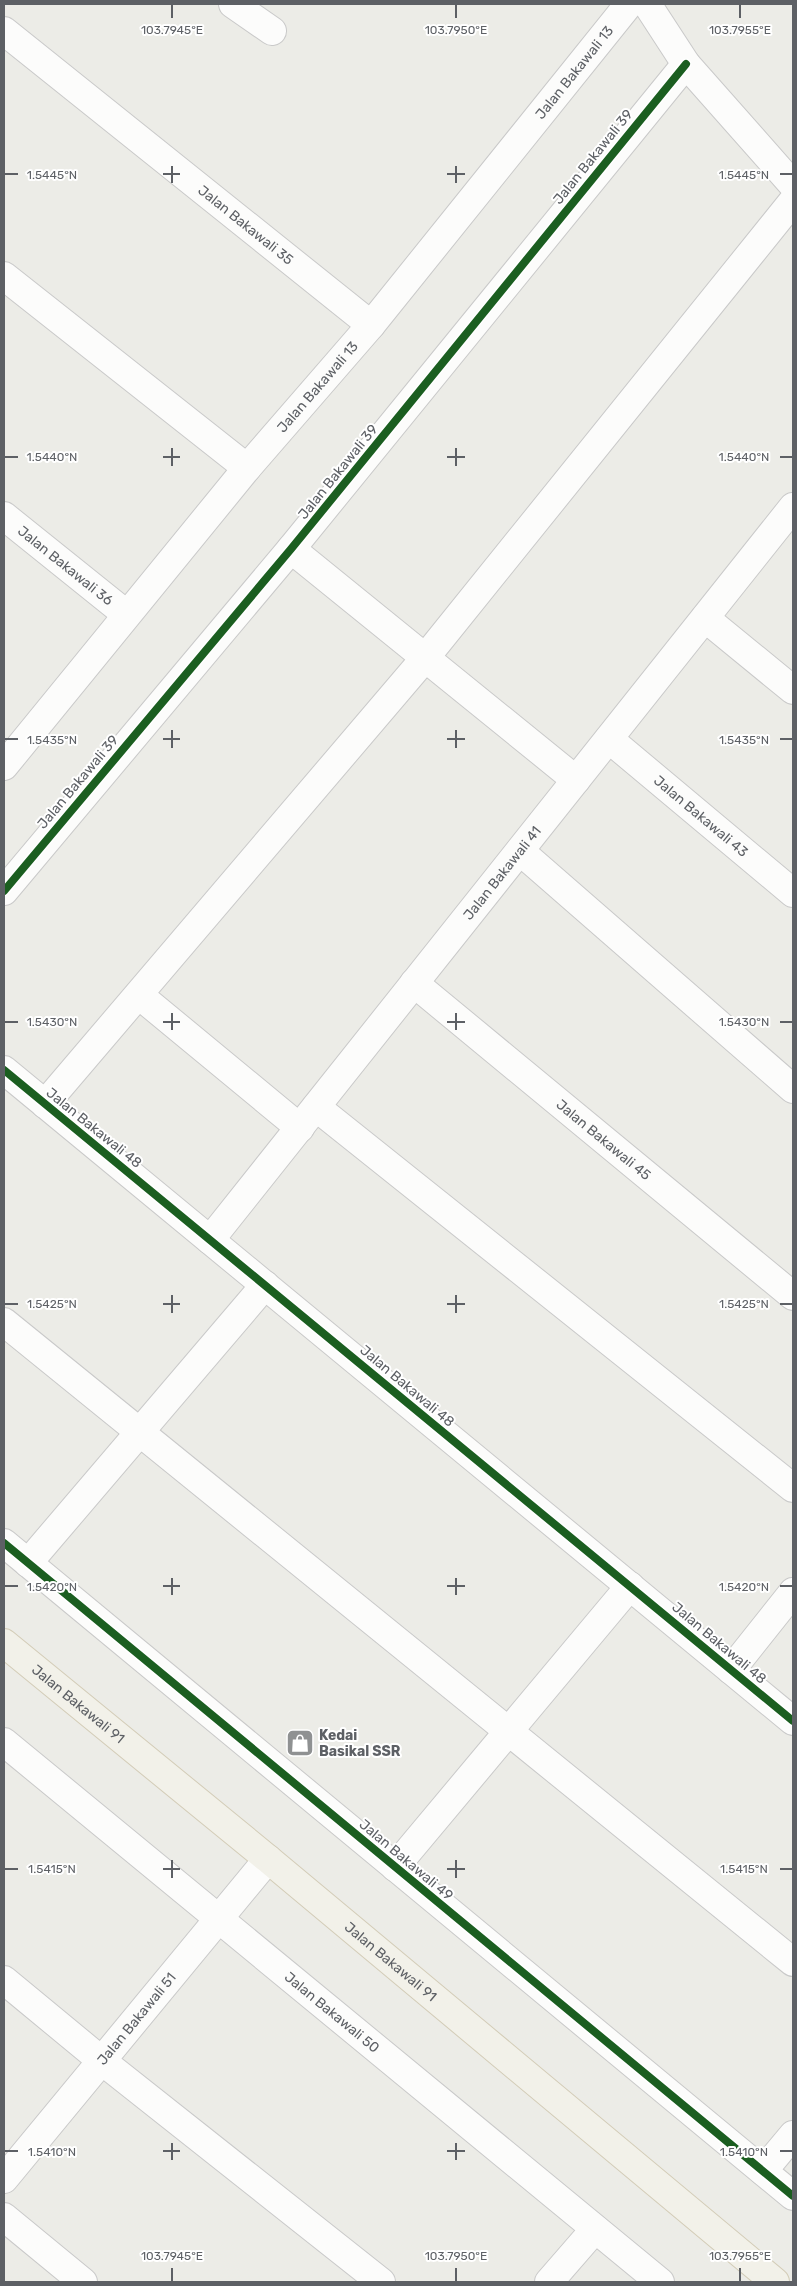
<svg xmlns="http://www.w3.org/2000/svg" width="797" height="2286" font-family="Rubik,sans-serif">
	<rect width="100%" height="100%" fill="#ecece7"/>
	<g fill="none" stroke-linecap="round" stroke-linejoin="round">
		<!-- minor casing -->
		<g stroke="#c9c9c9" stroke-width="30">
			<g id="minor">
				<path d="M 233,4 L 272,31"/>
				<path d="M 647,4 L 686,64 L 793,185"/>
				<path id="s1" d="M 4,31 L 371,325"/>
				<path d="M 4,276 L 247,468"/>
				<path id="s2" d="M 4,516 L 126,614"/>
				<path d="M 291,549 L 576,780"/>
				<path d="M 705,618 L 793,690"/>
				<path id="s3" d="M 609,739 L 793,893"/>
				<path id="s4" d="M 4,766 L 247,468 L 371,325 L 629,4"/>
				<path d="M 520,851 L 793,1089"/>
				<path d="M 4,891 L 291,549 L 686,64"/>
				<path id="s5" d="M 414,983 L 793,1296"/>
				<path d="M 139,995 L 300,1128"/>
				<path d="M 4,1070 L 793,1721"/>
				<path d="M 45,1104 L 425,658 L 793,201"/>
				<path d="M 316,1107 L 793,1488"/>
				<path id="s6" d="M 210,1240 L 793,507"/>
				<path d="M 4,1322 L 793,1962"/>
				<path d="M 4,1543 L 793,2196"/>
				<path d="M 28,1563 L 265,1285"/>
				<path d="M 731,1670 L 793,1592"/>
				<path id="s7" d="M 4,1742 L 660,2282"/>
				<path d="M 395,1867 L 630,1586"/>
				<path d="M 4,1980 L 102,2061 L 381,2282"/>
				<path d="M 763,2171 L 793,2135"/>
				<path id="s8" d="M 4,2179 L 268,1859"/>
				<path d="M 4,2217 L 83,2282"/>
				<path d="M 549,2282 L 595,2229"/>
			</g>
		</g>
		<!-- major casing -->
		<g stroke="#d3ccb7" stroke-width="30">
			<g id="major">
				<path id="s9" d="M 4,1643 L 268,1859 L 775,2282"/>
			</g>
		</g>
		<!-- minor -->
		<use href="#minor" stroke="#fcfcfb" stroke-width="28"/>
		<!-- major -->
		<use href="#major" stroke="#f2f1e9" stroke-width="28"/>
		<!-- cycleway casing -->
		<g stroke="#fff" stroke-width="11">
			<g id="cycleway">
				<path d="M 4,891 L 291,549 L 686,64"/>
				<path d="M 4,1070 L 793,1721"/>
				<path d="M 4,1543 L 793,2196"/>
			</g>
		</g>
		<!-- cycleway -->
		<use href="#cycleway" stroke="#1b5e20" stroke-width="8"/>
	</g>
	<!-- ticks -->
	<path fill="none" stroke="#5d6065" stroke-width="2" d="M 172,5 L 172,18M 456,5 L 456,18M 740,5 L 740,18M 172,166 L 172,183M 456,166 L 456,183M 5,174 L 18,174M 163,174 L 180,174M 447,174 L 465,174M 780,174 L 792,174M 172,448 L 172,466M 456,448 L 456,466M 5,457 L 18,457M 163,457 L 180,457M 447,457 L 465,457M 780,457 L 792,457M 172,730 L 172,748M 456,730 L 456,748M 5,739 L 18,739M 163,739 L 180,739M 447,739 L 465,739M 780,739 L 792,739M 172,1013 L 172,1030M 456,1013 L 456,1030M 5,1022 L 18,1022M 163,1022 L 180,1022M 447,1022 L 465,1022M 780,1022 L 792,1022M 172,1295 L 172,1313M 456,1295 L 456,1313M 5,1304 L 18,1304M 163,1304 L 180,1304M 447,1304 L 465,1304M 780,1304 L 792,1304M 172,1578 L 172,1595M 456,1578 L 456,1595M 5,1586 L 18,1586M 163,1586 L 180,1586M 447,1586 L 465,1586M 780,1586 L 792,1586M 172,1860 L 172,1878M 456,1860 L 456,1878M 5,1869 L 18,1869M 163,1869 L 180,1869M 447,1869 L 465,1869M 780,1869 L 792,1869M 172,2143 L 172,2160M 456,2143 L 456,2160M 5,2151 L 18,2151M 163,2151 L 180,2151M 447,2151 L 465,2151M 780,2151 L 792,2151M 172,2268 L 172,2281M 456,2268 L 456,2281M 740,2268 L 740,2281"/>
	<!-- icons -->
	<defs>
		<g id="shop-square" transform="scale(1.4375)"><rect x="-9" y="-9" width="18" height="18" rx="4" fill="#8f9192" stroke="#fff"/><path d="M-5-2.5h2.3a2.7 3.5 0 0 1 5.4 0H5L5.5 6h-11ZM-1.5-2.5h3a1.5 2.3 0 0 0-3 0Z" fill="#fff"/></g>
	</defs>
	<g fill-rule="evenodd">
		<use href="#shop-square" x="300" y="1743"/>
	</g>
	<g text-anchor="middle" dominant-baseline="central" stroke-width="4" stroke-linejoin="round" paint-order="stroke">
		<!-- street labels -->
		<g font-size="14" fill="#5d6065" stroke="#fff">
			<text stroke="none"><textPath href="#s4" startOffset="898">Jalan Bakawali 13</textPath></text>
			<text transform="translate(593 157) rotate(-51)">Jalan Bakawali 39</text>
			<text stroke="none"><textPath href="#s1" startOffset="310">Jalan Bakawali 35</textPath></text>
			<text stroke="none"><textPath href="#s4" startOffset="492">Jalan Bakawali 13</textPath></text>
			<text transform="translate(338 472) rotate(-51)">Jalan Bakawali 39</text>
			<text stroke="none"><textPath href="#s2" startOffset="79">Jalan Bakawali 36</textPath></text>
			<text transform="translate(78 782) rotate(-50)">Jalan Bakawali 39</text>
			<text stroke="none"><textPath href="#s3" startOffset="120">Jalan Bakawali 43</textPath></text>
			<text stroke="none"><textPath href="#s6" startOffset="469">Jalan Bakawali 41</textPath></text>
			<text transform="translate(94 1128) rotate(39)">Jalan Bakawali 48</text>
			<text stroke="none"><textPath href="#s5" startOffset="246">Jalan Bakawali 45</textPath></text>
			<text transform="translate(407 1386) rotate(40)">Jalan Bakawali 48</text>
			<text transform="translate(719 1643) rotate(40)">Jalan Bakawali 48</text>
			<text stroke="none"><textPath href="#s9" startOffset="96">Jalan Bakawali 91</textPath></text>
			<text transform="translate(406 1860) rotate(40)">Jalan Bakawali 49</text>
			<text stroke="none"><textPath href="#s9" startOffset="501">Jalan Bakawali 91</textPath></text>
			<text stroke="none"><textPath href="#s7" startOffset="425">Jalan Bakawali 50</textPath></text>
			<text stroke="none"><textPath href="#s8" startOffset="208">Jalan Bakawali 51</textPath></text>
		</g>
		<!-- poi labels -->
		<g font-size="14" font-weight="bold" fill="#5d6065" stroke="#fff" text-anchor="start">
			<text x="319" y="1735">Kedai<tspan x="319" dy="16">Basikal SSR</tspan></text>
		</g>
	</g>
	<g font-size="12" text-anchor="middle" fill="#5d6065" stroke="#fff" stroke-width="4" stroke-linejoin="round" paint-order="stroke">
		<text x="172" y="34">103.7945°E</text>
		<text x="456" y="34">103.7950°E</text>
		<text x="740" y="34">103.7955°E</text>
		<text x="52" y="179">1.5445°N</text>
		<text x="744" y="179">1.5445°N</text>
		<text x="52" y="461">1.5440°N</text>
		<text x="744" y="461">1.5440°N</text>
		<text x="52" y="744">1.5435°N</text>
		<text x="744" y="744">1.5435°N</text>
		<text x="52" y="1026">1.5430°N</text>
		<text x="744" y="1026">1.5430°N</text>
		<text x="52" y="1308">1.5425°N</text>
		<text x="744" y="1308">1.5425°N</text>
		<text x="52" y="1591">1.5420°N</text>
		<text x="744" y="1591">1.5420°N</text>
		<text x="52" y="1873">1.5415°N</text>
		<text x="744" y="1873">1.5415°N</text>
		<text x="52" y="2156">1.5410°N</text>
		<text x="744" y="2156">1.5410°N</text>
		<text x="172" y="2260">103.7945°E</text>
		<text x="456" y="2260">103.7950°E</text>
		<text x="740" y="2260">103.7955°E</text>
	</g>
	<!-- border -->
	<rect width="797" height="2286" fill="none" stroke="#5d6065" stroke-width="10"/>
</svg>
